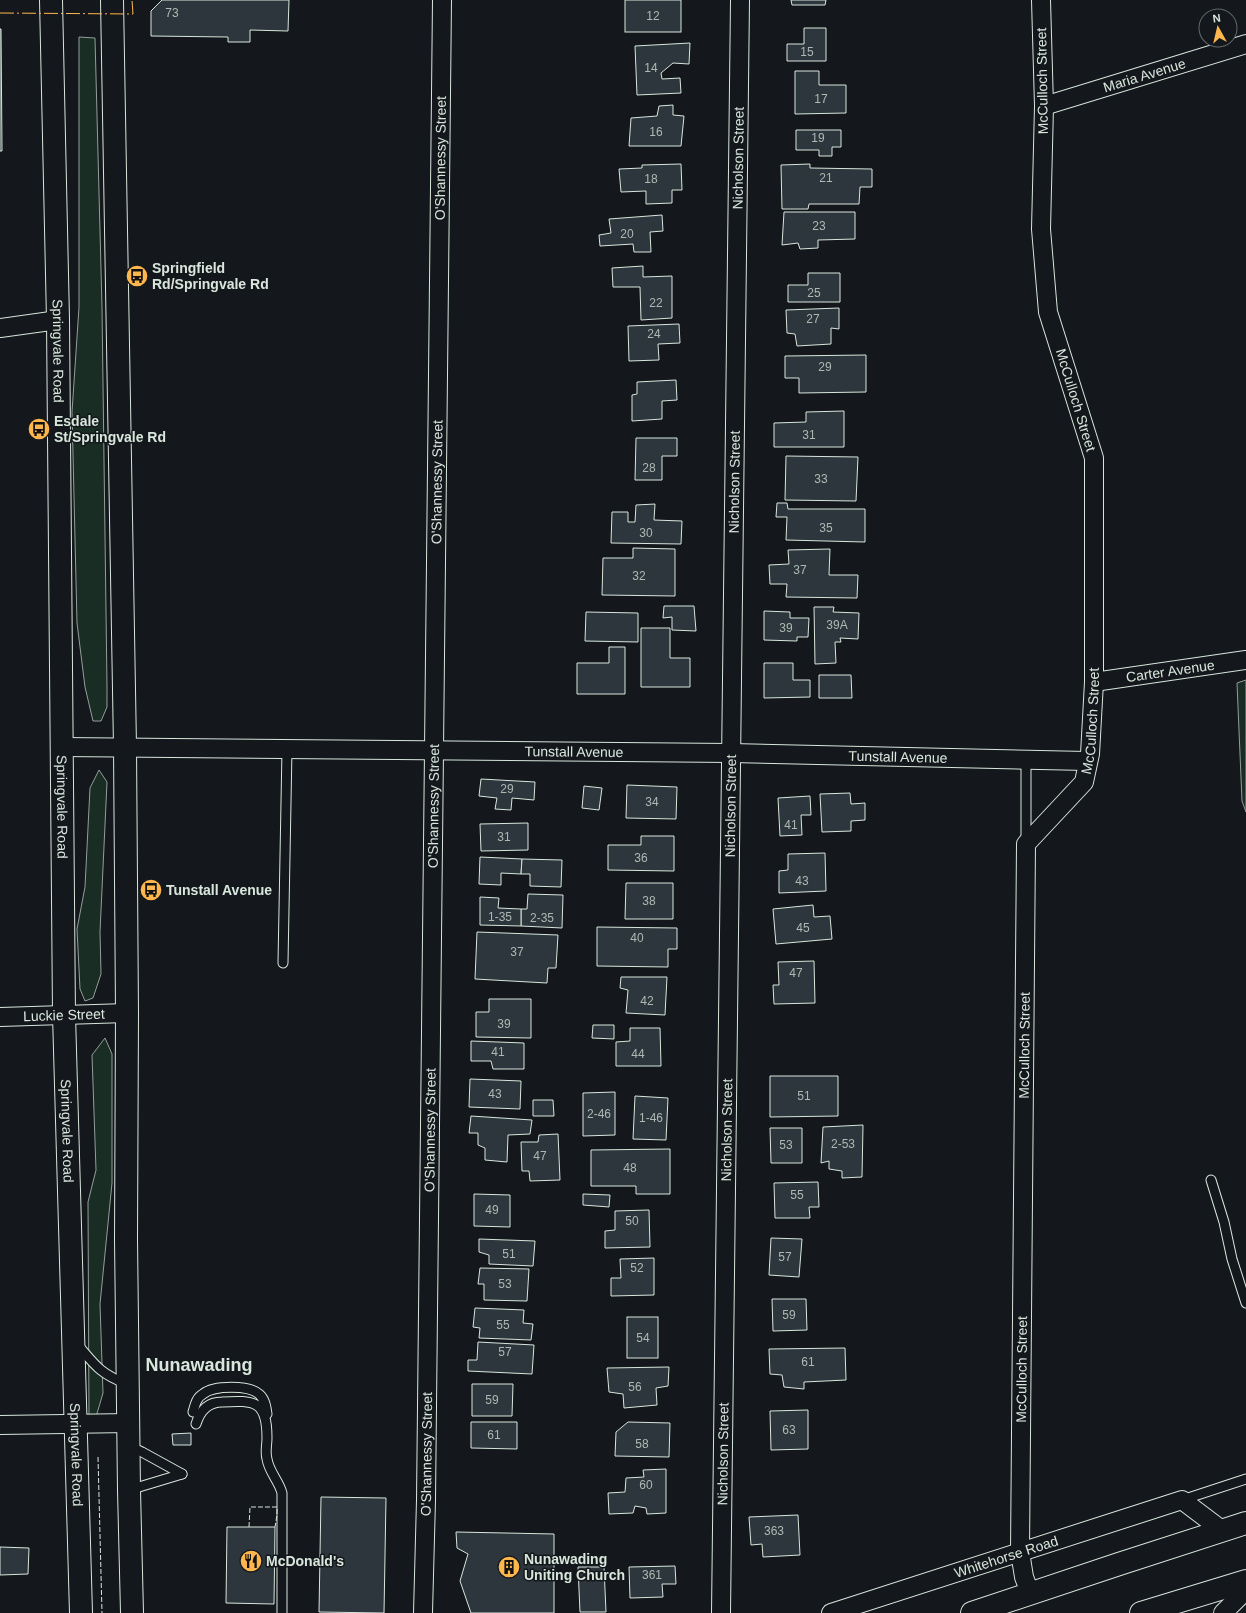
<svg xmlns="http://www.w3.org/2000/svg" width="1246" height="1613" font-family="Helvetica,sans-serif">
	<rect width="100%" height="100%" fill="#14181c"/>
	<!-- green -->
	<g fill="#1a2d24" stroke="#939e99">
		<path d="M 79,37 L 95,38 L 102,308 L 107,687 L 107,707 L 101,721 L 93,721 L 85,687 L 77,623 L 72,412 L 79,307 Z"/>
		<path d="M 1246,680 L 1246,812 L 1242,801 L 1237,683 Z"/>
		<path d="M 99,770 L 107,782 L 100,932 L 101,974 L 93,998 L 85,1001 L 80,989 L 77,929 L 85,887 L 90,788 Z"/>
		<path d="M 105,1038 L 112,1054 L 112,1183 L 100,1304 L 103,1393 L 96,1417 L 89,1418 L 88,1202 L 96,1170 L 92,1055 Z"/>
	</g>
	<!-- building -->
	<g fill="#2c363c" stroke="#d8e6dc">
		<path d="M 162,0 L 289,0 L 288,31 L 250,30 L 250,42 L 228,42 L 228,37 L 151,36 L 151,11 Z"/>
		<rect x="625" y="0" width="56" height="32"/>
		<path d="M 791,0 L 826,0 L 825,5 L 792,5 Z"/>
		<path d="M 804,28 L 826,28 L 826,61 L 787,61 L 787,44 L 804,44 Z"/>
		<path d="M 0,29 L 1,29 L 2,151 L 0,151 Z"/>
		<path d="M 690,43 L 689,64 L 673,63 L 661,73 L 662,79 L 680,78 L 681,93 L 637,95 L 635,46 Z"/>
		<path d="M 795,71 L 819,71 L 819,85 L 846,85 L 846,113 L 795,114 Z"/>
		<path d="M 673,105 L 673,115 L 684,116 L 681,146 L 629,146 L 631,118 L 657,116 L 659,106 Z"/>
		<path d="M 796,130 L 841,130 L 841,147 L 832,147 L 832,156 L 819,156 L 819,150 L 796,150 Z"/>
		<path d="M 681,164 L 682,190 L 672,190 L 672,203 L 646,204 L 646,191 L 621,192 L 619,169 L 642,168 L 642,165 Z"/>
		<path d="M 810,164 L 810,168 L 872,169 L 872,187 L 860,187 L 859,204 L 809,204 L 808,209 L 782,209 L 781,165 Z"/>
		<path d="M 784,212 L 855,212 L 855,239 L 818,240 L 818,248 L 800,249 L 798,243 L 782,245 Z"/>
		<path d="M 662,215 L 663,231 L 650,232 L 651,252 L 634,252 L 633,244 L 600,246 L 599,235 L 611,233 L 609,219 Z"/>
		<path d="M 643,266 L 643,277 L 672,276 L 672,318 L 641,320 L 640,287 L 613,287 L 612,268 Z"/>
		<path d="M 808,273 L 840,273 L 840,302 L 788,302 L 788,285 L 808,285 Z"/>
		<path d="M 839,308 L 839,329 L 831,328 L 831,344 L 797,346 L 795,334 L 787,333 L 786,310 Z"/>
		<path d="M 679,324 L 680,343 L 658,344 L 659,360 L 629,361 L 628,326 Z"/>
		<path d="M 866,355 L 866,392 L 799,393 L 799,378 L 785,378 L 785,356 Z"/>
		<path d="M 676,380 L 677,400 L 662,401 L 662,419 L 632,421 L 632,395 L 637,394 L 637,382 Z"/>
		<path d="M 844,411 L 844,447 L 774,447 L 774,423 L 806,422 L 806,412 Z"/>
		<path d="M 636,438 L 677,438 L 677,456 L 662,456 L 662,480 L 635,480 Z"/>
		<path d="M 786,456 L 858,457 L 856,501 L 785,500 Z"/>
		<path d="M 777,503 L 787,503 L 788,509 L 865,509 L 865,542 L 786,540 L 787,517 L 776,517 Z"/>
		<path d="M 655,504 L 654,520 L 682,521 L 681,544 L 611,543 L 612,512 L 628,512 L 628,522 L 635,522 L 636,505 Z"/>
		<path d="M 633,548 L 675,549 L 675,596 L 602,595 L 603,558 L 633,558 Z"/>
		<path d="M 830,549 L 829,575 L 858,575 L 857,598 L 786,597 L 787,584 L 770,584 L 769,565 L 789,564 L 788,550 Z"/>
		<path d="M 664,606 L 694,606 L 696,631 L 672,630 L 672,617 L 663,618 Z"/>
		<path d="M 814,607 L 834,607 L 833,612 L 859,613 L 858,639 L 840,638 L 841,642 L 835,642 L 836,663 L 815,664 Z"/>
		<path d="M 764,611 L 790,612 L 790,618 L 809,618 L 808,637 L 797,637 L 797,641 L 764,640 Z"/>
		<path d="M 586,612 L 638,613 L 638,642 L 585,641 Z"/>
		<path d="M 641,628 L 670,628 L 670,658 L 690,658 L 690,687 L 641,687 Z"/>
		<path d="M 609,647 L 625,647 L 625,694 L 577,694 L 577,663 L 609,663 Z"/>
		<path d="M 764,663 L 793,663 L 793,680 L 810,680 L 810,697 L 764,698 Z"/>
		<path d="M 819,675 L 851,675 L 852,698 L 819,698 Z"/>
		<path d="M 481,779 L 535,782 L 534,800 L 512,798 L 511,810 L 495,809 L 497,798 L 479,796 Z"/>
		<path d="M 627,785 L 677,787 L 676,819 L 626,818 Z"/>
		<path d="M 584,786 L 602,788 L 599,810 L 582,808 Z"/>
		<path d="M 850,793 L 851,804 L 865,803 L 865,820 L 851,821 L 851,831 L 822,832 L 820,794 Z"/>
		<path d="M 810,796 L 811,815 L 801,815 L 802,835 L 780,836 L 778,798 Z"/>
		<path d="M 528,823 L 528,850 L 481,851 L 480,824 Z"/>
		<path d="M 641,836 L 674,836 L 674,871 L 608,870 L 608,845 L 641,845 Z"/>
		<path d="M 825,853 L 826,891 L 779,893 L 779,871 L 788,870 L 788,854 Z"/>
		<path d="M 480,857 L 522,859 L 521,874 L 501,873 L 501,885 L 479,884 Z"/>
		<path d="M 522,859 L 562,860 L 561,887 L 530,886 L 530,874 L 521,874 Z"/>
		<path d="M 626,883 L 673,883 L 673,919 L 625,919 Z"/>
		<path d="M 528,894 L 563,895 L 562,928 L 521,926 L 521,909 L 527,909 Z"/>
		<path d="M 480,897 L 499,898 L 498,908 L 521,909 L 521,926 L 480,925 Z"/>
		<path d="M 813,905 L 814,917 L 830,916 L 832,939 L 776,944 L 773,909 Z"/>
		<path d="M 597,927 L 677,928 L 677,949 L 668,949 L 668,967 L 597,966 Z"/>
		<path d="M 477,932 L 558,935 L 556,968 L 548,968 L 547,983 L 475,979 Z"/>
		<path d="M 814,961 L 815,1003 L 774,1004 L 773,985 L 779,985 L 778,962 Z"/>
		<path d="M 621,977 L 667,977 L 665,1015 L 626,1013 L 628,990 L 620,988 Z"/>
		<path d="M 489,999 L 531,999 L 531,1038 L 476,1037 L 476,1012 L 489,1012 Z"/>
		<path d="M 593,1025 L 614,1025 L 614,1039 L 592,1038 Z"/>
		<path d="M 630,1028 L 660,1028 L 661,1066 L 616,1066 L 616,1042 L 630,1041 Z"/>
		<path d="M 471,1041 L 524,1043 L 524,1069 L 493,1069 L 491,1061 L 471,1061 Z"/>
		<path d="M 770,1076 L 838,1076 L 838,1116 L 770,1117 Z"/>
		<path d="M 470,1079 L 521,1081 L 520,1109 L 469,1107 Z"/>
		<path d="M 615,1092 L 615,1135 L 583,1136 L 583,1093 Z"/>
		<path d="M 635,1096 L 668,1098 L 666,1140 L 633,1139 Z"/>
		<path d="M 533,1100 L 553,1100 L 554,1116 L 533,1116 Z"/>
		<path d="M 471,1116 L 532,1120 L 530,1134 L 508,1135 L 507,1162 L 485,1160 L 485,1148 L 478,1145 L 478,1133 L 469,1133 Z"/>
		<path d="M 863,1125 L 862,1177 L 842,1178 L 842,1171 L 829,1169 L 829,1161 L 821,1163 L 823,1127 Z"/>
		<path d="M 770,1128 L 802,1128 L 802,1163 L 771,1163 Z"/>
		<path d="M 558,1134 L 560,1180 L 530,1181 L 529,1171 L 522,1171 L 521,1142 L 538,1142 L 539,1135 Z"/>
		<path d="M 670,1149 L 670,1194 L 636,1194 L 636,1186 L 591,1186 L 591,1150 Z"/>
		<path d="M 818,1182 L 819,1207 L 809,1207 L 810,1218 L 775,1218 L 774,1183 Z"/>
		<path d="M 474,1194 L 510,1195 L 510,1227 L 474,1226 Z"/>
		<path d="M 583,1194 L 610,1195 L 609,1207 L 583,1205 Z"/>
		<path d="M 649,1210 L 650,1247 L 605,1248 L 605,1231 L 615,1230 L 615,1211 Z"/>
		<path d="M 771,1238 L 802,1239 L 799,1277 L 769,1275 Z"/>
		<path d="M 479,1239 L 535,1241 L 533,1266 L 489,1264 L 489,1255 L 479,1252 Z"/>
		<path d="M 654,1258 L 654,1295 L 611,1296 L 611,1278 L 621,1278 L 620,1259 Z"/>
		<path d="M 480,1268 L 529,1269 L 527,1301 L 484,1300 L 484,1284 L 478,1284 Z"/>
		<path d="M 772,1299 L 806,1299 L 807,1330 L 773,1331 Z"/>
		<path d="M 475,1308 L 524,1310 L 523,1323 L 533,1324 L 531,1340 L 479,1338 L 480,1328 L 473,1327 Z"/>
		<rect x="627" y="1317" width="31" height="41"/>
		<path d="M 478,1342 L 534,1345 L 532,1374 L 468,1371 L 468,1360 L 477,1360 Z"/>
		<path d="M 845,1348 L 846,1380 L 804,1382 L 804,1389 L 784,1387 L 782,1375 L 770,1374 L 769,1349 Z"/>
		<path d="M 669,1367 L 668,1386 L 656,1388 L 657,1405 L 624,1408 L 623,1394 L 609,1392 L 607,1368 Z"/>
		<path d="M 472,1384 L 513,1384 L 512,1416 L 472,1416 Z"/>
		<path d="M 808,1410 L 808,1449 L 771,1450 L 770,1411 Z"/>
		<path d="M 471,1422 L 517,1422 L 517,1449 L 471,1448 Z"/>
		<path d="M 628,1422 L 670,1423 L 669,1457 L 615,1456 L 616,1432 Z"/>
		<path d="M 191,1433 L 191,1445 L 173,1445 L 172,1434 Z"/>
		<path d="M 666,1469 L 666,1513 L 647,1514 L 646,1508 L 635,1506 L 633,1513 L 609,1514 L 608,1493 L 625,1492 L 626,1478 L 644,1477 L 643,1470 Z"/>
		<path d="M 321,1497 L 386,1498 L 384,1613 L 319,1612 Z"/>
		<path d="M 798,1515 L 800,1555 L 763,1557 L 762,1544 L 751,1545 L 749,1517 Z"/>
		<path d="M 227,1527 L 275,1527 L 274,1604 L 226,1603 Z"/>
		<path d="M 456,1532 L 554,1534 L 554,1613 L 471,1613 L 460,1581 L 468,1554 L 457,1548 Z"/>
		<path d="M 0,1547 L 29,1548 L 28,1574 L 0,1575 Z"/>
		<path d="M 675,1566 L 676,1584 L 662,1584 L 663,1597 L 630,1598 L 629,1567 Z"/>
		<path d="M 578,1567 L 604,1567 L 606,1612 L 580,1612 Z"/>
	</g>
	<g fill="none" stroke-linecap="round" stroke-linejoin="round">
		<!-- service casing -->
		<g stroke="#d8e6dc" stroke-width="11">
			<g id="service">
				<path d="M 1026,841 L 1026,761"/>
				<path d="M 283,963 L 287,749"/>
				<path d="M 1211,1180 L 1224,1222 L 1232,1259 L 1246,1303"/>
				<path d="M 77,1344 C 95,1365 100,1374 127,1384"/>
				<path d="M 193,1412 C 195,1405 196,1398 203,1394 C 214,1385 249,1385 259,1394 C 265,1399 266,1407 267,1414"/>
				<path d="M 196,1424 C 200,1411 208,1402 222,1402 C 255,1400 267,1401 267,1438 C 267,1445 265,1452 267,1459 C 269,1472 279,1481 282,1493 L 282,1613"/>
				<path d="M 129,1446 L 142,1452 L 182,1474"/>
				<path d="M 129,1490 L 182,1474"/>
				<path d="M 1182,1500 L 1246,1479"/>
			</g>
		</g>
		<!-- minor casing -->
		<g stroke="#d8e6dc" stroke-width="20">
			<g id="minor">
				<path id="s1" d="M 1044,106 L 1246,44"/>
				<path d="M 0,328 L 58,320"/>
				<path id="s2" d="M 1094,682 L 1246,660"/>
				<path id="s3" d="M 61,747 L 731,753 L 1087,761"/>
				<path id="s4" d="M 0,1017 L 127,1013"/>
				<path d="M 0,1425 L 129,1423"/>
				<path id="s5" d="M 1030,1593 L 1024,1577 L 1020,1552 L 1026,844 L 1084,782 L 1090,754 L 1094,682 L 1094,458 L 1048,312 L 1041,229 L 1044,106 L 1041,0"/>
				<path id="s6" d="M 423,1613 L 426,1500 L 442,0"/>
				<path id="s7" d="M 721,1613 L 740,0"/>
				<path id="s8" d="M 831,1613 L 1182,1500 L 1223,1531"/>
				<path d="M 1223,1613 L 1246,1590"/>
			</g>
		</g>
		<!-- trunk casing -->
		<g stroke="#d8e6dc" stroke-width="24">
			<g id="trunk">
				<path id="s9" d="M 51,0 L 58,320 L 64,1015 L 81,1613"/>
				<path d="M 112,0 L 125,747 L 127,1013 L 126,1239 L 129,1490 L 132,1613"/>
				<path d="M 972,1613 L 1119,1564 L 1246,1523"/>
				<path d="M 1141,1613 L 1246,1581"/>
			</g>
		</g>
		<!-- service -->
		<use href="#service" stroke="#14181c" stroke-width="9"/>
		<!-- minor -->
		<use href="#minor" stroke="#14181c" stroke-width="18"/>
		<!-- trunk -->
		<use href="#trunk" stroke="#14181c" stroke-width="22"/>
		<!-- fence -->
		<g stroke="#d8e6dc" stroke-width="1" stroke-dasharray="5 2" stroke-linecap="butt">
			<path d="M 98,1457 L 102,1613"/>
			<path d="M 249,1527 L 250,1507 L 277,1507 L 277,1515 L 275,1527"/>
		</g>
		<!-- power -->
		<path stroke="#ffb74d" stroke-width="1" stroke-dasharray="14 3 2 3" stroke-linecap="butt" d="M 0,13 L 133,14 L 132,0"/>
	</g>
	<!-- icons -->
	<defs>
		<g id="bus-disc" transform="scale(1.15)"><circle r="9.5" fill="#ffb74d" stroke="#14181c"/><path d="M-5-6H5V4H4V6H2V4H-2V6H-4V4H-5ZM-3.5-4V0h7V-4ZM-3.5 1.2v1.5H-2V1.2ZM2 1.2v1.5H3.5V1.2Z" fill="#111"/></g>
		<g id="restaurant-disc" transform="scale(1.15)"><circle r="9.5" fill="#ffb74d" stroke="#14181c"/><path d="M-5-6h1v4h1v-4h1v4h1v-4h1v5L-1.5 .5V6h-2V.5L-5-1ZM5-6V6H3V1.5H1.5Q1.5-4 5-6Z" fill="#111"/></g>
		<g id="building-disc" transform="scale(1.15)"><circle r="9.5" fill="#ffb74d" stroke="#14181c"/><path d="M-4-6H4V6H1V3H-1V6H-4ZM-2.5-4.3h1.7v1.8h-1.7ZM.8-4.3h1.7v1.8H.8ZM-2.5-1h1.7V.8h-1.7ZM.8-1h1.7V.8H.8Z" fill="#111"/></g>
	</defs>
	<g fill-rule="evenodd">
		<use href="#bus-disc" x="137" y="276"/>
		<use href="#bus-disc" x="39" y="429"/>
		<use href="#bus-disc" x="151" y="890"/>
		<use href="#restaurant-disc" x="251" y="1561"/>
		<use href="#building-disc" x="509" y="1567"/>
	</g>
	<g text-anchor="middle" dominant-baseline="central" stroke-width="3" stroke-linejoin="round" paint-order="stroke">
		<!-- number labels -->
		<g font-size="12" fill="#adbab4">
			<text x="172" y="13">73</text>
			<text x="653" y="16">12</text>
			<text x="807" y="52">15</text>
			<text x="651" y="68">14</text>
			<text x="821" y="99">17</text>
			<text x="656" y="132">16</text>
			<text x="818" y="138">19</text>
			<text x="826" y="178">21</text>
			<text x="651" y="179">18</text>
			<text x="819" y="226">23</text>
			<text x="627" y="234">20</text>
			<text x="814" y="293">25</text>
			<text x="656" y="303">22</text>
			<text x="813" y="319">27</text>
			<text x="654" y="334">24</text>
			<text x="825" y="367">29</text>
			<text x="809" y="435">31</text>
			<text x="649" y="468">28</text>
			<text x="821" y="479">33</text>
			<text x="826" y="528">35</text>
			<text x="646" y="533">30</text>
			<text x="800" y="570">37</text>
			<text x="639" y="576">32</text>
			<text x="837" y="625">39A</text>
			<text x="786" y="628">39</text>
			<text x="507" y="789">29</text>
			<text x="652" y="802">34</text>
			<text x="791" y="825">41</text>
			<text x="504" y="837">31</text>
			<text x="641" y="858">36</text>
			<text x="802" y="881">43</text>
			<text x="649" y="901">38</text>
			<text x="500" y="917">1-35</text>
			<text x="542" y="918">2-35</text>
			<text x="803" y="928">45</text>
			<text x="637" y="938">40</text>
			<text x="517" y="952">37</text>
			<text x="796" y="973">47</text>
			<text x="647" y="1001">42</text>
			<text x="504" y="1024">39</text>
			<text x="498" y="1052">41</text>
			<text x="638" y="1054">44</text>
			<text x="495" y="1094">43</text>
			<text x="804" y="1096">51</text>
			<text x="599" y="1114">2-46</text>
			<text x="651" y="1118">1-46</text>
			<text x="843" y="1144">2-53</text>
			<text x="786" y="1145">53</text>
			<text x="540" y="1156">47</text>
			<text x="630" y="1168">48</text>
			<text x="797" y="1195">55</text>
			<text x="492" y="1210">49</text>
			<text x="632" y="1221">50</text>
			<text x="509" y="1254">51</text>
			<text x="785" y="1257">57</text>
			<text x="637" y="1268">52</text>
			<text x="505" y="1284">53</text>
			<text x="789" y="1315">59</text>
			<text x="503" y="1325">55</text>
			<text x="643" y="1338">54</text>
			<text x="505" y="1352">57</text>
			<text x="808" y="1362">61</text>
			<text x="635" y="1387">56</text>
			<text x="492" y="1400">59</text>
			<text x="789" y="1430">63</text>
			<text x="494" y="1435">61</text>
			<text x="642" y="1444">58</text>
			<text x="646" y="1485">60</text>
			<text x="774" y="1531">363</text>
			<text x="652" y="1575">361</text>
		</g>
		<!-- street labels -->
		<g font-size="14" fill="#d8e6dc" stroke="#14181c">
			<text stroke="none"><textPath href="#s1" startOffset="105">Maria Avenue</textPath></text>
			<text transform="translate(1042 81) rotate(-91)">McCulloch Street</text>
			<text stroke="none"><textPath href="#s6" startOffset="1455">O'Shannessy Street</textPath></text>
			<text stroke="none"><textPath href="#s7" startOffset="1455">Nicholson Street</textPath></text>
			<text stroke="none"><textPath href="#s9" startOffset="351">Springvale Road</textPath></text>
			<text transform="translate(1076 400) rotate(73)">McCulloch Street</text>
			<text stroke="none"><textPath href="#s6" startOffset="1131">O'Shannessy Street</textPath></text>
			<text stroke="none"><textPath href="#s7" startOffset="1131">Nicholson Street</textPath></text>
			<text stroke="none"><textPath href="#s2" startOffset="77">Carter Avenue</textPath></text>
			<text stroke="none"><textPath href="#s5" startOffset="897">McCulloch Street</textPath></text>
			<text stroke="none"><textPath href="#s3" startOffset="513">Tunstall Avenue</textPath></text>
			<text stroke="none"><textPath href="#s3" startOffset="837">Tunstall Avenue</textPath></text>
			<text stroke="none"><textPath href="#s7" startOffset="807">Nicholson Street</textPath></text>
			<text stroke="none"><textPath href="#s9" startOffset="807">Springvale Road</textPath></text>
			<text stroke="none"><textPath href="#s6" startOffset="807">O'Shannessy Street</textPath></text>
			<text stroke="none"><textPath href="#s4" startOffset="64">Luckie Street</textPath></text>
			<text stroke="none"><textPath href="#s5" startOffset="549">McCulloch Street</textPath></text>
			<text stroke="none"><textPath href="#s6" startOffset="483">O'Shannessy Street</textPath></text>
			<text stroke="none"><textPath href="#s7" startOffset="483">Nicholson Street</textPath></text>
			<text stroke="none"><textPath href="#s9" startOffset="1131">Springvale Road</textPath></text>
			<text stroke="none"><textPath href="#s5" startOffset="225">McCulloch Street</textPath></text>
			<text stroke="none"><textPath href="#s9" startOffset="1455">Springvale Road</textPath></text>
			<text stroke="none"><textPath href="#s6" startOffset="159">O'Shannessy Street</textPath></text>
			<text stroke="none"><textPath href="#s7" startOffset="159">Nicholson Street</textPath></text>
			<text stroke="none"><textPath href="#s8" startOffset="184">Whitehorse Road</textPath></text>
		</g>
		<!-- poi labels -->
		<g font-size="14" font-weight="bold" fill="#d8e6dc" stroke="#14181c" text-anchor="start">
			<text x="152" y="268">Springfield<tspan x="152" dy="16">Rd/Springvale Rd</tspan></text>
			<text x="54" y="421">Esdale<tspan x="54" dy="16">St/Springvale Rd</tspan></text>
			<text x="166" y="890">Tunstall Avenue</text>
			<text x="524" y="1559">Nunawading<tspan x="524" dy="16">Uniting Church</tspan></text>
			<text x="266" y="1561">McDonald's</text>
		</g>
		<!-- district labels -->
		<g font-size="18" font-weight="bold" fill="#d8e6dc" stroke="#14181c">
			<text x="199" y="1365">Nunawading</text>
		</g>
	</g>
	<!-- north arrow -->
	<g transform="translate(1218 28) rotate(352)"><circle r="19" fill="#14181c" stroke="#626a69"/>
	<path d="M0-3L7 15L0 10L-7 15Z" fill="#ffb74d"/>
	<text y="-6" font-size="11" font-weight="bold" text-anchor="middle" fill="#d8e6dc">N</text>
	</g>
</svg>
